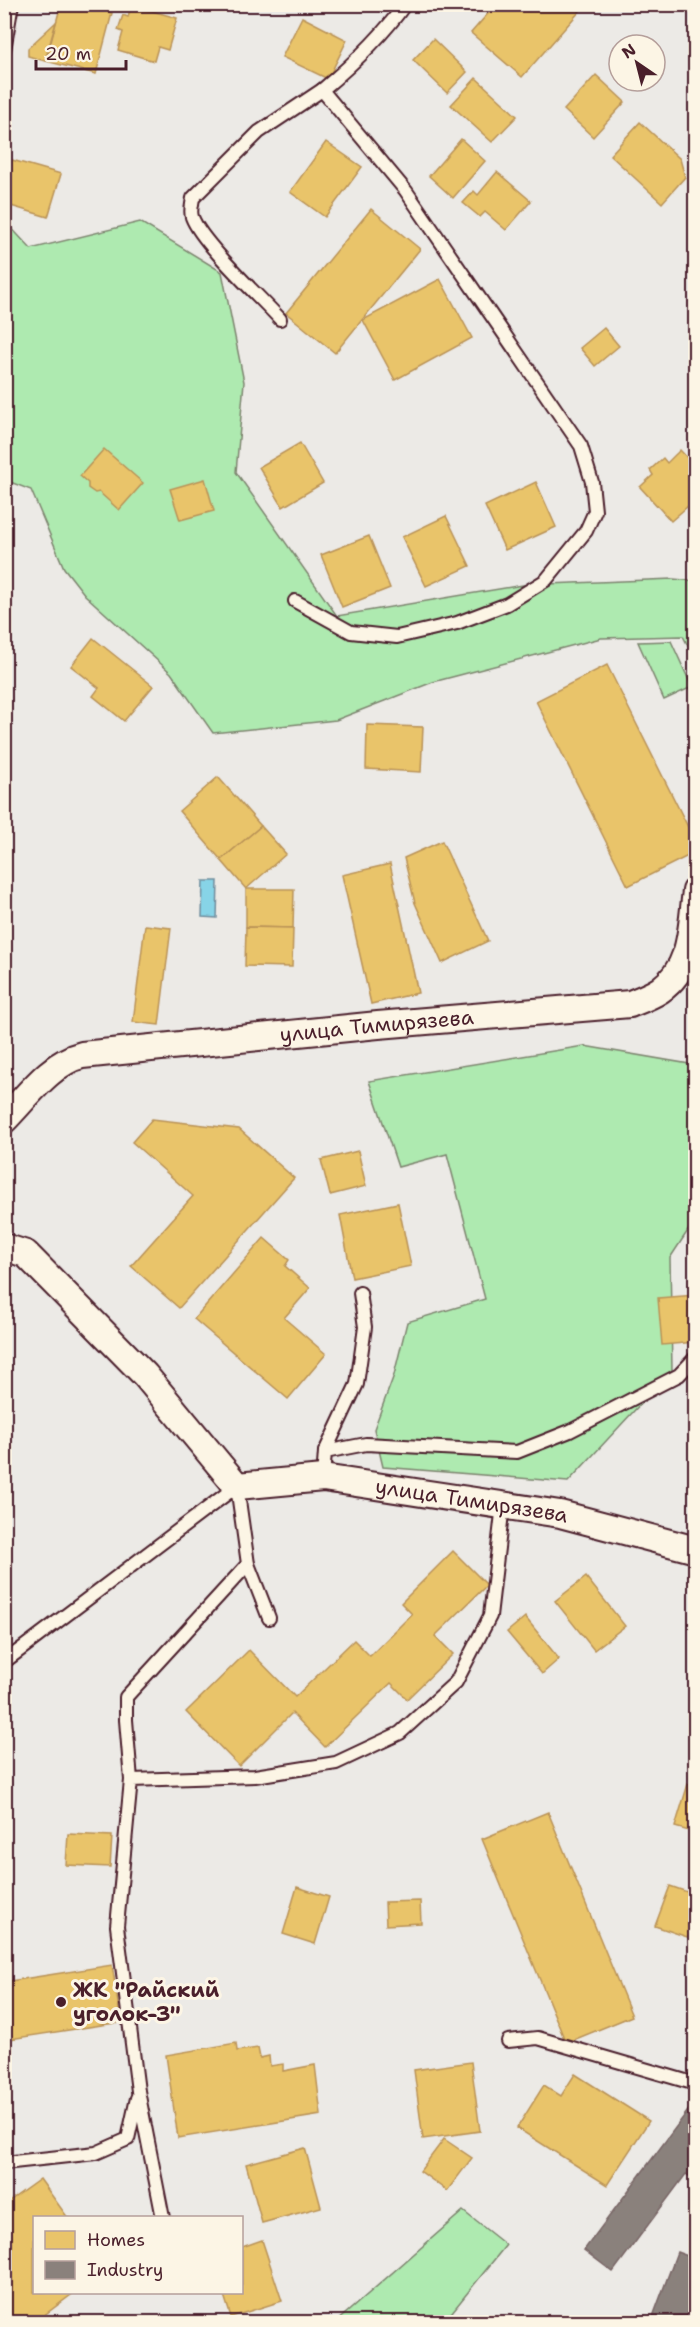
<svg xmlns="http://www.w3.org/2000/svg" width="700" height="2327" font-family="'Shantell Sans',sans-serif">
	<rect width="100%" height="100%" fill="#eceae6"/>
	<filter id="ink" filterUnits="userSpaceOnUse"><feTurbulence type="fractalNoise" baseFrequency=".0167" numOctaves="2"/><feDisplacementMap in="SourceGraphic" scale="12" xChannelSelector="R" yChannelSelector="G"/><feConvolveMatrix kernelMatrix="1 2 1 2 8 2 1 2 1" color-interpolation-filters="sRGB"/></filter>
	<g filter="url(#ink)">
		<!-- green -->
		<g fill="#aeeab0" stroke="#7c846e" stroke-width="1.5">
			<path d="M 4,220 L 31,249 L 140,222 L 222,272 L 244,382 L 236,472 L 337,616 L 523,585 L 673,579 L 695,581 L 695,660 L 683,636 L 601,638 L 433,682 L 336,720 L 213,733 L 171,673 L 85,595 L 64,568 L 31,490 L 5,480 Z"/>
			<path d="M 671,641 L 692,687 L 664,700 L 638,642 Z"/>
			<path d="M 584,1046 L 695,1065 L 695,1232 L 689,1229 L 670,1258 L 672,1370 L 568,1482 L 383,1467 L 374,1429 L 394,1375 L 407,1322 L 485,1299 L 447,1154 L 398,1167 L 369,1081 Z"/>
			<path d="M 463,2211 L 506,2245 L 444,2322 L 336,2322 Z"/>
		</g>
		<!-- water -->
		<path fill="#87d4e7" stroke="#6f8c9c" stroke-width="1.5" d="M 203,881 L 218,881 L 217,918 L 202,917 Z"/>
		<!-- homes -->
		<g fill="#e9c46a" stroke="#b99257" stroke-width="1.5">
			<path d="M 61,4 L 82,4 L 112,13 L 96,74 L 46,61 Z"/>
			<path d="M 487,4 L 573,4 L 580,11 L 522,77 L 471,33 L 492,9 Z"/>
			<path d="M 131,5 L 177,18 L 168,50 L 158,47 L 154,61 L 118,50 L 123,32 L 118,30 L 123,15 L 128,17 Z"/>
			<path d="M 302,17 L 347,40 L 328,79 L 282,57 Z"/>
			<path d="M 56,22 L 45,61 L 28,56 L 28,48 Z"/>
			<path d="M 433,39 L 467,72 L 447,93 L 413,60 Z"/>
			<path d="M 596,75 L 625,102 L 593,137 L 564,110 Z"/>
			<path d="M 476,78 L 517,116 L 492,142 L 451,105 Z"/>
			<path d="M 640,122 L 680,159 L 685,177 L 662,203 L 610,155 Z"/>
			<path d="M 461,139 L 485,161 L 453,198 L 429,176 Z"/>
			<path d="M 326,142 L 362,167 L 325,217 L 290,192 Z"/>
			<path d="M 12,160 L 61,174 L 48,217 L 4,204 L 4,174 L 7,174 Z"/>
			<path d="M 497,172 L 531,201 L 506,230 L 485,212 L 480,217 L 463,203 L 474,191 L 478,195 Z"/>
			<path d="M 371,209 L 420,249 L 335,353 L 286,313 Z"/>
			<path d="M 440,279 L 472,338 L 395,380 L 363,320 Z"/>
			<path d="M 604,328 L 619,346 L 595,366 L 580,348 Z"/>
			<path d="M 300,443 L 323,483 L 283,507 L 259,467 Z"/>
			<path d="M 104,449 L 143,483 L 119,510 L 99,492 L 95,493 L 88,488 L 88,483 L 80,476 Z"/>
			<path d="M 680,450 L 696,467 L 696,499 L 671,521 L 640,487 L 653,475 L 650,470 L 663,458 L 667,463 Z"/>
			<path d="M 205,479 L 214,511 L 180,520 L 170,489 Z"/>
			<path d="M 536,482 L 556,527 L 505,550 L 485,506 Z"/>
			<path d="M 446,516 L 470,566 L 426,586 L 402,537 Z"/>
			<path d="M 369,536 L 390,588 L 342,607 L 321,555 Z"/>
			<path d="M 93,638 L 153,686 L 124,721 L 93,696 L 99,688 L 71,666 Z"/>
			<path d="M 607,665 L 696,843 L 696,852 L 628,886 L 536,701 Z"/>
			<path d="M 367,725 L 423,727 L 421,772 L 366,769 Z"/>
			<path d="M 218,777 L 261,826 L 221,860 L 179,811 Z"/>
			<path d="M 261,826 L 286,854 L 246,889 L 221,860 Z"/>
			<path d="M 442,841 L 488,941 L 442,963 L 415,903 L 404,858 Z"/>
			<path d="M 390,864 L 418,993 L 371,1004 L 342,875 Z"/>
			<path d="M 246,889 L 294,889 L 293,928 L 246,927 Z"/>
			<path d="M 145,925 L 171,928 L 159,1025 L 133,1022 Z"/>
			<path d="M 246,927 L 293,928 L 292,967 L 245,966 Z"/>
			<path d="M 152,1119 L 239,1129 L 294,1178 L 179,1308 L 131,1266 L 193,1196 L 132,1142 Z"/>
			<path d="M 358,1151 L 366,1186 L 330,1195 L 321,1160 Z"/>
			<path d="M 398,1203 L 411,1266 L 352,1278 L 340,1215 Z"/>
			<path d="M 264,1238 L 289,1260 L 285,1266 L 310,1288 L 284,1318 L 326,1354 L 288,1399 L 194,1319 Z"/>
			<path d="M 696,1295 L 696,1342 L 662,1345 L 658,1298 Z"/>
			<path d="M 453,1551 L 487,1585 L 435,1636 L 453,1654 L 407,1699 L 391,1683 L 325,1747 L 292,1713 L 239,1766 L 186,1712 L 249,1650 L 295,1697 L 354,1640 L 370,1656 L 412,1614 L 401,1603 Z"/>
			<path d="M 586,1577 L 625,1626 L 594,1650 L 555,1601 Z"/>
			<path d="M 525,1617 L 559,1659 L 542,1674 L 507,1632 Z"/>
			<path d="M 688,1784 L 696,1786 L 696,1833 L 675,1827 Z"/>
			<path d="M 548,1812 L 632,2016 L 566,2043 L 482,1839 Z"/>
			<path d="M 68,1834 L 112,1836 L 110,1867 L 66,1865 Z"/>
			<path d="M 670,1886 L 696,1895 L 696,1940 L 655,1926 Z"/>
			<path d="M 297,1887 L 329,1897 L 315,1944 L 283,1934 Z"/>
			<path d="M 420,1901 L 421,1923 L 386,1925 L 385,1902 Z"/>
			<path d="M 112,1965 L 121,2022 L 4,2040 L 4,1982 Z"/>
			<path d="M 236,2043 L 237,2051 L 258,2048 L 260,2058 L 269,2056 L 270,2066 L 283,2064 L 283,2071 L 315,2065 L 321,2115 L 178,2138 L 166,2055 Z"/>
			<path d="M 471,2062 L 480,2131 L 423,2139 L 414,2070 Z"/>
			<path d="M 575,2074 L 649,2121 L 607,2185 L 517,2128 L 544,2085 L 561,2096 Z"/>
			<path d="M 444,2139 L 472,2158 L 447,2191 L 420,2171 Z"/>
			<path d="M 305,2148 L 321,2207 L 262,2223 L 246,2164 Z"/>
			<path d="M 40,2179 L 68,2218 L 34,2218 L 34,2292 L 75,2292 L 35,2322 L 4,2322 L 4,2205 Z"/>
			<path d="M 262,2240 L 282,2301 L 231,2317 L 223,2292 L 242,2292 L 242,2247 Z"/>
		</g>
		<!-- industry -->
		<g fill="#8a817c" stroke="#776464" stroke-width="1.5">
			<path d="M 693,2104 L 696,2106 L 696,2181 L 686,2174 L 613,2272 L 584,2250 Z"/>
			<path d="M 677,2252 L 696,2259 L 696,2322 L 651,2322 Z"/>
		</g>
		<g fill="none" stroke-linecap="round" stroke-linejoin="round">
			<!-- service casing -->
			<g stroke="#4a1f2b" stroke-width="16">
				<g id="service">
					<path d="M 4,50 L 12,4"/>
					<path d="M 280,319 C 260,297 201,242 192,217 C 190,211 192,205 193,198 L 259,132 L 322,90"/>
					<path d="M 295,601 L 351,632 L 397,637 L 457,623 L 507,604 L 546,580 L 586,531 L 595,511 L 592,482 L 581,446 L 406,191 L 322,90 C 353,64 382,37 405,4"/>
					<path d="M 325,1452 L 357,1384 L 365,1327 L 360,1293"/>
					<path d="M 323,1478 L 325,1452 L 366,1444 L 517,1452 L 570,1431 L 679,1375 L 696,1357"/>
					<path d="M 248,1564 L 269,1618"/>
					<path d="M 4,1662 L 237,1486 L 248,1564 L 126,1697 L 126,1720 L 131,1780"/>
					<path d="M 508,2041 L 538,2038 L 696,2084"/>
					<path d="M 4,2163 L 96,2153 L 128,2139 L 137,2098"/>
					<path d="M 163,2218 L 138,2091 L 117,1926 L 131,1780 L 255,1776 L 336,1763 L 400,1733 L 456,1682 L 490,1616 L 503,1505"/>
				</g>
			</g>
			<!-- minor casing -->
			<g stroke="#4a1f2b" stroke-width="30">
				<g id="minor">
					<path id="s1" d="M 4,1120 C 27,1097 50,1063 82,1055 L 378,1025 L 630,1004 C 640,1000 651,996 660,990 C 693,967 691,927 696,891"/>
					<path id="s2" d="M 4,1247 L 26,1254 L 145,1375 L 237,1486 L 323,1478 L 560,1514 L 696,1550"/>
				</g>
			</g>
			<!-- service -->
			<use href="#service" stroke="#fcf5e5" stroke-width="12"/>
			<!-- minor -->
			<use href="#minor" stroke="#fcf5e5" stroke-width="26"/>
		</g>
	</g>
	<!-- markers -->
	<circle fill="#4a1f2b" stroke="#fcf5e5" stroke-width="2" cx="61" cy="2002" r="6"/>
	<g text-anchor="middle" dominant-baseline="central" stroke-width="6" stroke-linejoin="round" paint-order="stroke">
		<!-- street labels -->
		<g font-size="21" fill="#4a1f2b" stroke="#fcf5e5">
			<text stroke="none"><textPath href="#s1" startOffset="399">улица Тимирязева</textPath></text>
			<text stroke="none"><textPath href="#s2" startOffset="574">улица Тимирязева</textPath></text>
		</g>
		<!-- poi labels -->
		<g font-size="21" font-weight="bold" fill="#4a1f2b" stroke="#fcf5e5" text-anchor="start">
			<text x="73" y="1990">ЖК "Райский<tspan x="73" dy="24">уголок-3"</tspan></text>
		</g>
	</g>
	<!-- margin -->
	<rect width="700" height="2327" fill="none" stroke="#fcf5e5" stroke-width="24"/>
	<rect x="12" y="12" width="676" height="2303" fill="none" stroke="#4a1f2b" stroke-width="2" filter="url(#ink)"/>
	<!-- legend -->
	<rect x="33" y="2216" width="210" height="78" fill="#fcf5e5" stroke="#b59f9b" stroke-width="1.5"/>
	<rect x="45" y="2231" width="30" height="18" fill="#e9c46a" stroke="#b59f9b" stroke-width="1.5"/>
	<text x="87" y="2246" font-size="18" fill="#4a1f2b">Homes</text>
	<rect x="45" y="2261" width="30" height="18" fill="#8a817c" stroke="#b59f9b" stroke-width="1.5"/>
	<text x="87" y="2276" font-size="18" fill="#4a1f2b">Industry</text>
	<!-- north arrow -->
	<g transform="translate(637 63) rotate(325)"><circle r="28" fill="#fcf5e5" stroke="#b59f9b" stroke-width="1.5"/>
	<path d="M0-4.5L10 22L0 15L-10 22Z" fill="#4a1f2b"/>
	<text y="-9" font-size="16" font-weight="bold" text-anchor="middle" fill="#4a1f2b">N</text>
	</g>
	<!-- scale -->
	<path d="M36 60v9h90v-9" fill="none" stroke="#4a1f2b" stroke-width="3"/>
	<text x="45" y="60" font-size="18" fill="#4a1f2b" stroke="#fcf5e5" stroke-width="4.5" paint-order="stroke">20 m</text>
</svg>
